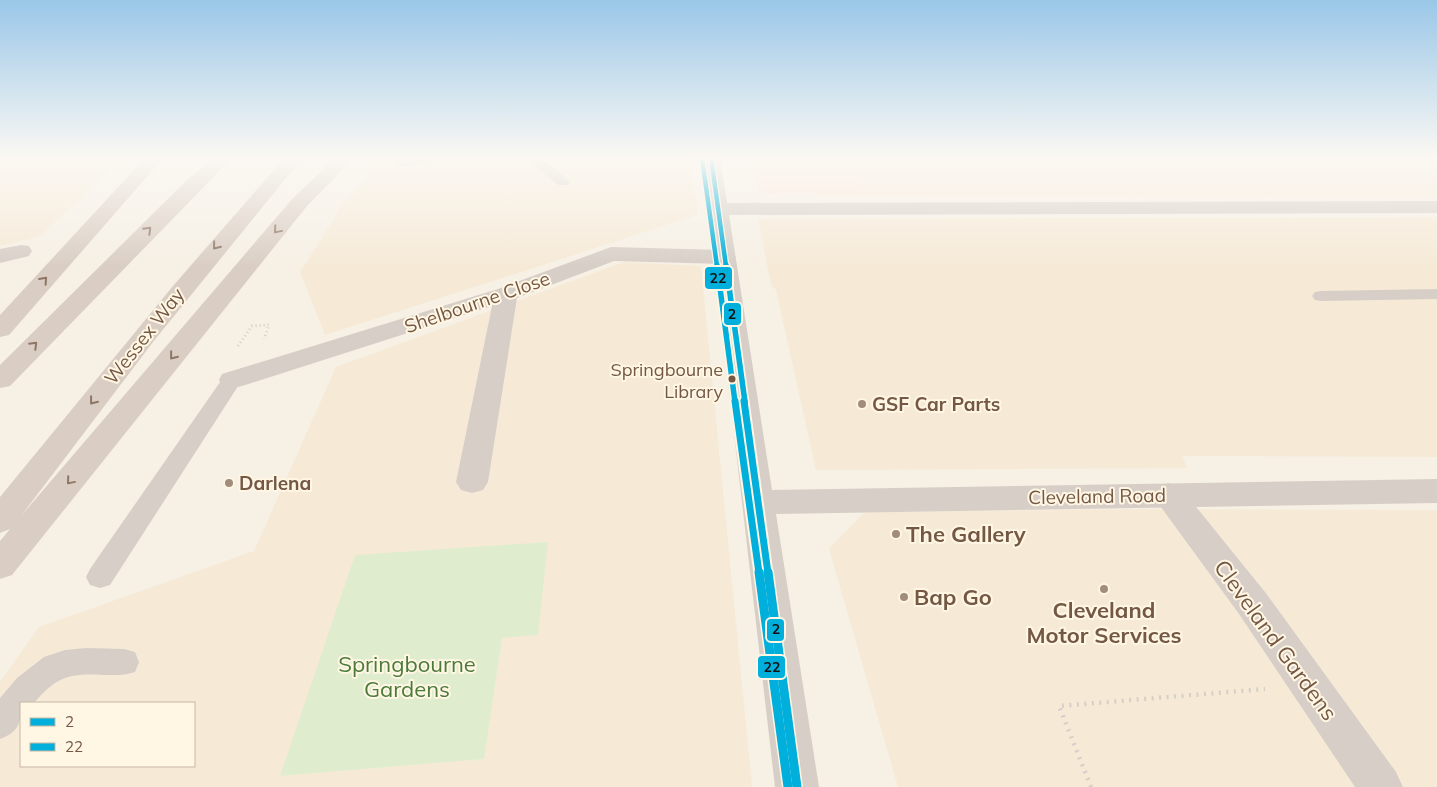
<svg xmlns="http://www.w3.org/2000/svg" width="1437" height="787" font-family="Mulish,sans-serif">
	<rect width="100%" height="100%" fill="#f6f0e5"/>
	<!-- residential -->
	<g fill="#f6ead7" fill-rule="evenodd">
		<path d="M 0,157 L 125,157 L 39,237 L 0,246 Z"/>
		<path d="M 384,157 L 691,157 L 698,215 L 325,335 L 300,272 L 346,200 Z"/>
		<path d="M 846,157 L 1425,157 L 1437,163 L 1437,195 L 863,196 Z"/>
		<path d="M 1437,217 L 1437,457 L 1182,456 L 1187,468 L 816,470 L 776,290 L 771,284 L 758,219 Z"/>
		<path d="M 624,262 L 701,266 L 752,787 L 0,787 L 0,682 L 39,627 L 254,551 L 336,367 ZM 21,703 L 194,703 L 194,766 L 21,766 Z"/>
		<path d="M 1146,509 L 1433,510 L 1437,511 L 1437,787 L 898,787 L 829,549 L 865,512 Z"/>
	</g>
	<!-- commercial -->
	<path fill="#fbe7d9" d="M 751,157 L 846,157 L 863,196 L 814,196 L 812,193 L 764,194 L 759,192 Z"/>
	<!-- green -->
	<path fill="#dfedce" d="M 548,542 L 538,635 L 502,638 L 484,759 L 280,776 L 355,555 Z"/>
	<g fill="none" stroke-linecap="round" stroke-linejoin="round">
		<!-- path-far1 -->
		<path stroke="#d7cfc7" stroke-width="3" stroke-dasharray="1 3" stroke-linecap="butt" d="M 238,346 L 252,326 L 269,325 L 264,339"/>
		<!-- path -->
		<path stroke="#d7cfc7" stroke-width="4.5" stroke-dasharray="2 5.5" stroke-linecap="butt" d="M 1091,787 L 1059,706 L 1265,689"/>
		<!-- service -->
		<g fill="#d7cfc7" fill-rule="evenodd">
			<path d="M 525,157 L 540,157 L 570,182 L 568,185 L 558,185 Z"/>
			<path d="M 1437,289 L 1437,299 L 1321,301 L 1315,300 L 1312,296 L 1315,292 L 1321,291 Z"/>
			<path d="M 232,373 L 239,375 L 242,380 L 110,585 L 100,588 L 90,585 L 86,577 L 90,569 L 225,375 Z"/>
			<path d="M 86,648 L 124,649 L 135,652 L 139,662 L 135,672 C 124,676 115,675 103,675 C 70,673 56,677 34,703 L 21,703 C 21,723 19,732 0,739 L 0,698 L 17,678 L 44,657 L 65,650 Z"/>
		</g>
		<!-- minor -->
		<g fill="#d7cfc7" fill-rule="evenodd">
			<path d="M 404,157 L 435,157 L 432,161 C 421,163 409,169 398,166 L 395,162 L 398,158 Z"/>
			<path d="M 1437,201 L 1437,213 L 718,215 L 711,213 L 708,209 L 711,205 L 718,203 Z"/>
			<path d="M 21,245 L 29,246 L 32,251 L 29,256 L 0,263 L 0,249 Z"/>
			<path d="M 611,247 L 725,250 L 733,252 L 736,257 L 733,262 L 725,264 L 614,261 L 517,298 L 488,482 L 483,490 L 472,493 L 461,490 L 456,482 L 492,306 L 242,386 L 232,388 L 222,386 L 219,380 L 222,374 L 498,289 Z"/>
			<path d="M 1169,483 L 1180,487 L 1265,592 L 1396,772 L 1403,787 L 1355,787 L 1239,614 L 1158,503 L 1153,495 L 1158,487 Z"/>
		</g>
		<!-- tertiary -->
		<path fill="#d7cfc7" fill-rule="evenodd" d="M 702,157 L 720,157 L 772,490 L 1437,479 L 1437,503 L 776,514 L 819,787 L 775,787 Z"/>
		<!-- trunk -->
		<g fill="#dacec4" fill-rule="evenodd">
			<path d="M 146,157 L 164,157 L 9,335 L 0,337 L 0,315 Z"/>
			<path d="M 214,157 L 233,157 L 10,386 L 0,388 L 0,365 L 185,182 Z"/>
			<path d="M 285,157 L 303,157 L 153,342 L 21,516 L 293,198 L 336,157 L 355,157 L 307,206 L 12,575 L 0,579 L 0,541 L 10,529 L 0,533 L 0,497 L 173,286 Z"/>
		</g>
		<!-- bus-1-far3 casing -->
		<g stroke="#fff6e4" stroke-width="7">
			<path id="bus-1-far3" d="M 711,157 L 726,266"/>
		</g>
		<!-- bus-1-far2 casing -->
		<g stroke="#fff6e4" stroke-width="9">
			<path id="bus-1-far2" d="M 726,265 L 745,402"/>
		</g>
		<!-- bus-1-far1 casing -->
		<g stroke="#fff6e4" stroke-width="11">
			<path id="bus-1-far1" d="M 744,401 L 768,573"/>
		</g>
		<!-- bus-1 casing -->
		<g stroke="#fff6e4" stroke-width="12">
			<path id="bus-1" d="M 768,572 L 797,787"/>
		</g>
		<!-- bus-2-far3 casing -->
		<g stroke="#fff6e4" stroke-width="7">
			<path id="bus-2-far3" d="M 702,158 L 717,266"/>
		</g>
		<!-- bus-2-far2 casing -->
		<g stroke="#fff6e4" stroke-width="9">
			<path id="bus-2-far2" d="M 717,265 L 735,402"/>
		</g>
		<!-- bus-2-far1 casing -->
		<g stroke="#fff6e4" stroke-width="11">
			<path id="bus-2-far1" d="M 735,401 L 759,573"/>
		</g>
		<!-- bus-2 casing -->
		<g stroke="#fff6e4" stroke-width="12">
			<path id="bus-2" d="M 759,572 L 788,787"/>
		</g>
		<!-- bus-1-far3 -->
		<use href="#bus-1-far3" stroke="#00afdb" stroke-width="4.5"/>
		<!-- bus-1-far2 -->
		<use href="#bus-1-far2" stroke="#00afdb" stroke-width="5.5"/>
		<!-- bus-1-far1 -->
		<use href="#bus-1-far1" stroke="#00afdb" stroke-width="7"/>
		<!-- bus-1 -->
		<use href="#bus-1" stroke="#00afdb" stroke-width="9"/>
		<!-- bus-2-far3 -->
		<use href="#bus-2-far3" stroke="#00afdb" stroke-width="4.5"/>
		<!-- bus-2-far2 -->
		<use href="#bus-2-far2" stroke="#00afdb" stroke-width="5.5"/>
		<!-- bus-2-far1 -->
		<use href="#bus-2-far1" stroke="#00afdb" stroke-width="7"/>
		<!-- bus-2 -->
		<use href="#bus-2" stroke="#00afdb" stroke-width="9"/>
	</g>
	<!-- one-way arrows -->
	<defs><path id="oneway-chevron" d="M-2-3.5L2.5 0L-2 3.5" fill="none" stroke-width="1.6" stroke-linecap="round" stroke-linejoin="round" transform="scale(1.25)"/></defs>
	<g stroke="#8e7664">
		<use href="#oneway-chevron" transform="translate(148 230) rotate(-45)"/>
		<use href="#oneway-chevron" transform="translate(277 230) rotate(130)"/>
		<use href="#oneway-chevron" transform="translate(216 246) rotate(129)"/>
		<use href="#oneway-chevron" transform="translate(44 280) rotate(-48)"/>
		<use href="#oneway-chevron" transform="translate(34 345) rotate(-45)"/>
		<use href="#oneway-chevron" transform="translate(173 356) rotate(129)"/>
		<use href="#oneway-chevron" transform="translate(93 401) rotate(128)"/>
		<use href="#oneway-chevron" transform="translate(70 481) rotate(130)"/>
	</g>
	<!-- sky -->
	<linearGradient id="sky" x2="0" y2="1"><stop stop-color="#9ac7e8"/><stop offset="0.59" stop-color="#fbf8f3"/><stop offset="1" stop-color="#fbf8f3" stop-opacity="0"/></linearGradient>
	<rect width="1437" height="267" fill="url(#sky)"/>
	<!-- markers -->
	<circle fill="#745844" stroke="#fff6e4" stroke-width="2" cx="732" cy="379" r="4.5"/>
	<g fill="#a28d7c" stroke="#fff6e4" stroke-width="2">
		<circle cx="862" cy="404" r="5"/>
		<circle cx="229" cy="483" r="5"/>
		<circle cx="896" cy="534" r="5"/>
		<circle cx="1104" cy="589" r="5"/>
		<circle cx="904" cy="597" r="5"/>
	</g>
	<g text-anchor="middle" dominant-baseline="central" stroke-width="4" stroke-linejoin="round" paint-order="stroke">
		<!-- bus labels -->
		<g font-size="18" fill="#745844" stroke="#fff6e4" text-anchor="end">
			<text x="723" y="369">Springbourne<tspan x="723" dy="22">Library</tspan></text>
		</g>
		<!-- street labels -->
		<g font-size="19" fill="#745844" stroke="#fff6e4">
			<text transform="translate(477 302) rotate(-19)">Shelbourne Close</text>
			<text transform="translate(144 336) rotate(-52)">Wessex Way</text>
			<text transform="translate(1097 496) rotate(-1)">Cleveland Road</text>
		</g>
		<!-- poi labels -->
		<g font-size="19" font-weight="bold" fill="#745844" stroke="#fff6e4" text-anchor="start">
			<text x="872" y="404">GSF Car Parts</text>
			<text x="239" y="483">Darlena</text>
		</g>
		<!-- near-poi labels -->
		<g font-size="22" font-weight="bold" fill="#745844" stroke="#fff6e4" text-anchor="start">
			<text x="906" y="534">The Gallery</text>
			<text x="914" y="597">Bap Go</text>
			<text x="1104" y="610" text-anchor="middle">Cleveland<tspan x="1104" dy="25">Motor Services</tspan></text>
		</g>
		<!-- near-street labels -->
		<g font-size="22" fill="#745844" stroke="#fff6e4">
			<text transform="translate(1276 640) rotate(54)">Cleveland Gardens</text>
		</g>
		<!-- near-park labels -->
		<g font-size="22" fill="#4b7b3b" stroke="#fff6e4">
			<text x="407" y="664">Springbourne<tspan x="407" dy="25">Gardens</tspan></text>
		</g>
	</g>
	<g stroke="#fff6e4" stroke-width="2">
		<rect x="704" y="266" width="29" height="24" rx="5" fill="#00afdb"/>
		<rect x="723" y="302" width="19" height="24" rx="5" fill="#00afdb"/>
		<rect x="766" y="618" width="19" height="24" rx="5" fill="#00afdb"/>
		<rect x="757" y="655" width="29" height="24" rx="5" fill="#00afdb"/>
	</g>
	<g font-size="14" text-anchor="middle" font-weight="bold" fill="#111">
		<text x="718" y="283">22</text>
		<text x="732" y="319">2</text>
		<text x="776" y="634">2</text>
		<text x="772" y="672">22</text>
	</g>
	<!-- legend -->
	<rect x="20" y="702" width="175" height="65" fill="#fff6e4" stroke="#c7b7a4"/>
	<rect x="30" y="718" width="25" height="8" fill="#00afdb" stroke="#c7b7a4"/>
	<text x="65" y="727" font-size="15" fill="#745844">2</text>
	<rect x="30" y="743" width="25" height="8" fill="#00afdb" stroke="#c7b7a4"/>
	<text x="65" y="752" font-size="15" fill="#745844">22</text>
</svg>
